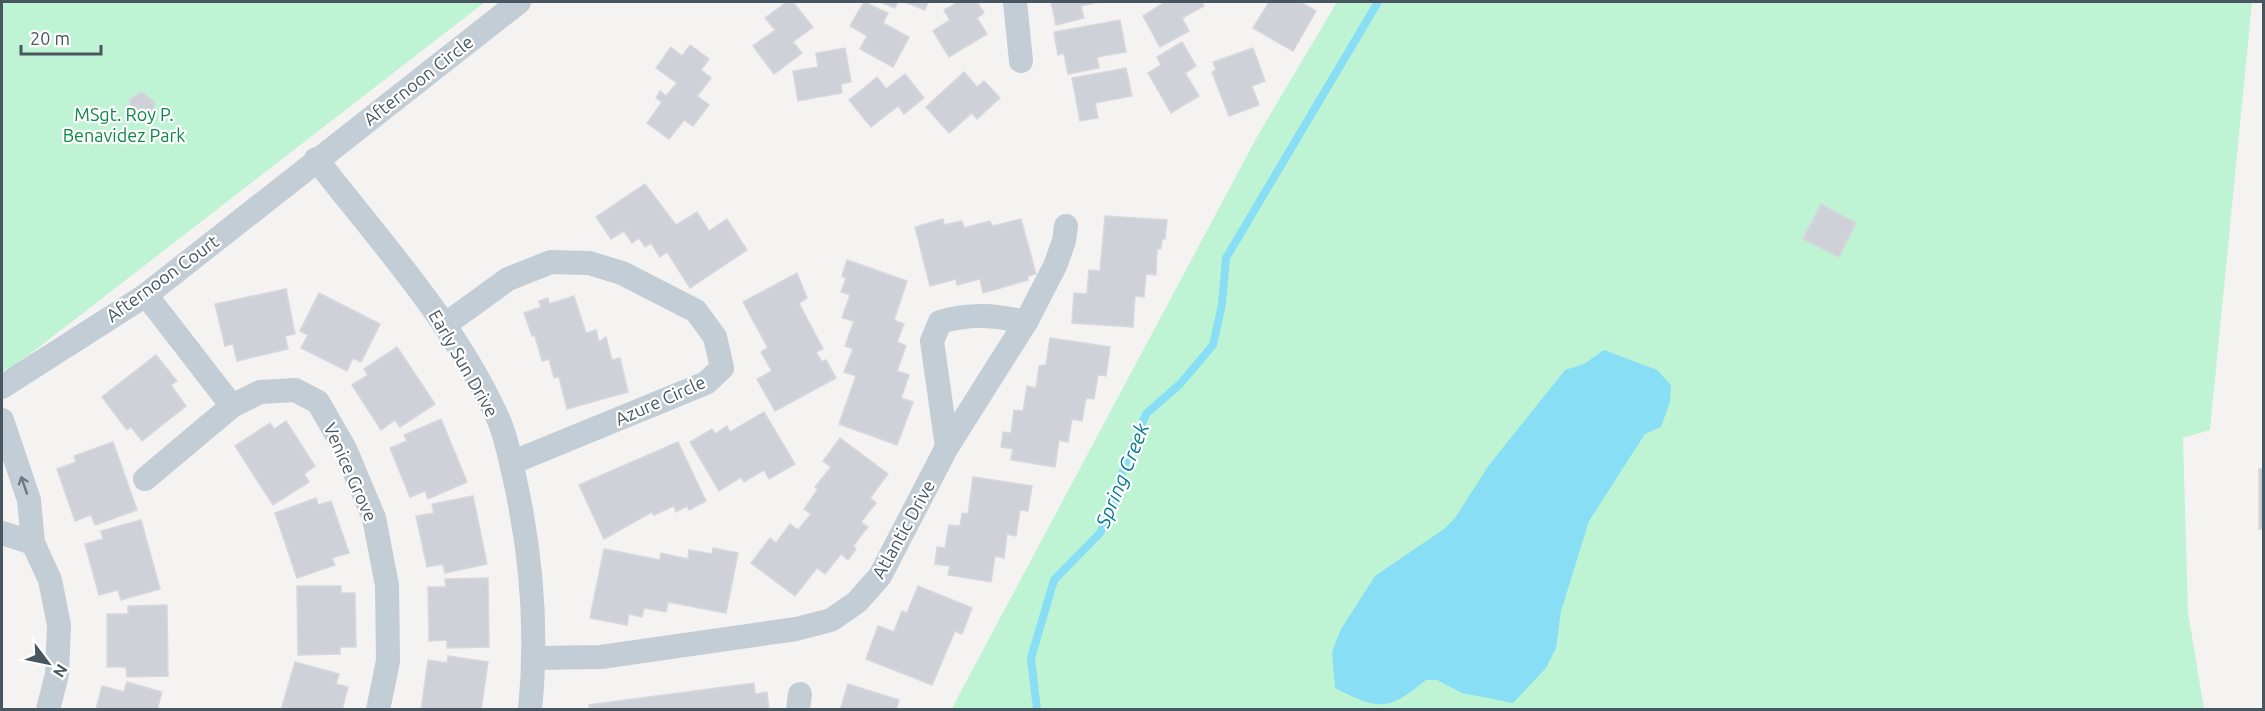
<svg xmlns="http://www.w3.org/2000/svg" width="2265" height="711" font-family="Ubuntu,sans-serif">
	<rect width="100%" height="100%" fill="#f5f2f2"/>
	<!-- green -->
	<g fill="#bef4d3">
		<path d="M 2,2 L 485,2 L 16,365 L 2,371 Z"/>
		<path d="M 1337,2 L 2252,2 L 2210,430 L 2183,438 L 2188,612 L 2204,709 L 951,710 L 1258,135 Z"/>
	</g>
	<!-- water -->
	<path fill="#88def5" d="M 1604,350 L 1657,370 L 1671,385 L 1670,402 L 1661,427 L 1645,434 L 1589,521 L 1561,611 L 1556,648 L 1546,668 L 1513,703 L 1462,693 L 1437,680 L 1426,680 C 1388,711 1380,711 1335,688 L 1332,652 L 1341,629 L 1375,576 L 1444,529 L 1455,518 L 1489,465 L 1565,370 L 1584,364 Z"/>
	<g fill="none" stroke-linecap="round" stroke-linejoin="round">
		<!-- stream -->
		<path stroke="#88def5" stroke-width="8" d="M 1037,710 L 1031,658 L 1054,580 L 1100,533 L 1114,504 L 1124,467 L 1146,414 L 1180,384 L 1213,345 L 1222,304 L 1226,258 L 1378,2"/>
	</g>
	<!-- building -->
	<g fill="#ced1d8" stroke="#d6d8de" stroke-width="1.5">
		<path d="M 787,2 L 793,2 L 813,27 L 793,42 L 802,53 L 774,74 L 753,46 L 775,30 L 765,18 Z"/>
		<path d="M 864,2 L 888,13 L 883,23 L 909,37 L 893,67 L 860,49 L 867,36 L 850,26 Z"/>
		<path d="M 880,2 L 898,2 L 895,8 Z"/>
		<path d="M 904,2 L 928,2 L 925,10 Z"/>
		<path d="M 958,2 L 977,2 L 984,13 L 977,18 L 987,34 L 949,57 L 933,31 L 950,20 L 944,10 Z"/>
		<path d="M 1051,2 L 1100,2 L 1081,6 L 1084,18 L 1056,25 Z"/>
		<path d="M 1165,2 L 1202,2 L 1204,6 L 1182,18 L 1189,31 L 1160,47 L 1143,16 Z"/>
		<path d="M 1269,2 L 1303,2 L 1302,3 L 1316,11 L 1293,51 L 1253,28 Z"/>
		<path d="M 1120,20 L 1126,52 L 1097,57 L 1099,68 L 1068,74 L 1064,53 L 1058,55 L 1054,32 Z"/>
		<path d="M 1182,42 L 1196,66 L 1185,73 L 1199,96 L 1171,113 L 1148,73 L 1161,65 L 1157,57 Z"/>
		<path d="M 690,45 L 709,59 L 701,70 L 711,78 L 697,96 L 709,105 L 693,126 L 684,120 L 669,139 L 647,123 L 662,102 L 656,98 L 660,91 L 666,96 L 677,83 L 656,68 L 671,47 L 682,56 Z"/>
		<path d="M 845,48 L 851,82 L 841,84 L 842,93 L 798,101 L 793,71 L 818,67 L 816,53 Z"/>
		<path d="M 1253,48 L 1265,81 L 1252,86 L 1259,105 L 1229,116 L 1212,72 L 1216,70 L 1213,62 Z"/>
		<path d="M 1126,68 L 1132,96 L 1095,103 L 1098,118 L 1080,121 L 1072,78 Z"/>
		<path d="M 964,72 L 977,87 L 984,81 L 1000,98 L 977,119 L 972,113 L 949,133 L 926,107 Z"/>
		<path d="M 905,74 L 924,98 L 904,114 L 898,106 L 871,127 L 849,100 L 877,77 L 886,89 Z"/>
		<path d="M 142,92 L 155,102 L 152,114 L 140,120 L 129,113 L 130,99 Z"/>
		<path d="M 645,184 L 676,225 L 697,212 L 709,231 L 727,219 L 747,250 L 690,288 L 667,252 L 660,257 L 651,243 L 645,247 L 639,238 L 632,243 L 624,231 L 611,239 L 596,217 Z"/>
		<path d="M 1821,204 L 1856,223 L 1839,257 L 1803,239 Z"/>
		<path d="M 1105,216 L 1167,220 L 1165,239 L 1162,239 L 1161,249 L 1157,249 L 1156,275 L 1146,274 L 1144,297 L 1135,296 L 1133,327 L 1072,323 L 1074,293 L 1087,294 L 1089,270 L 1100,271 Z"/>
		<path d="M 943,219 L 944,225 L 962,221 L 964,228 L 990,221 L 992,226 L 1021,219 L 1036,274 L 1028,276 L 1028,280 L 983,293 L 980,279 L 957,285 L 956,279 L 930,286 L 915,227 Z"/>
		<path d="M 847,260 L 907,281 L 894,320 L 904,324 L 897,342 L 906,346 L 897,371 L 909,375 L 901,398 L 913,402 L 897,445 L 839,424 L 856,376 L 844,372 L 853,349 L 845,346 L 854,321 L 842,318 L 850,295 L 841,292 L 846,278 L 842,276 Z"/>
		<path d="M 797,273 L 807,298 L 799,303 L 823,349 L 816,352 L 822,362 L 826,360 L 836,378 L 775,411 L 757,379 L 772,371 L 761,352 L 768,348 L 743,302 Z"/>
		<path d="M 286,289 L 295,334 L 285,336 L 288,349 L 237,361 L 233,344 L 225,346 L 215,304 Z"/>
		<path d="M 319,293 L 380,324 L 361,362 L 353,358 L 347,371 L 301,348 L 308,335 L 300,331 Z"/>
		<path d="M 574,296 L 586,333 L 596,330 L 599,342 L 606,337 L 612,360 L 620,358 L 628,392 L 567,409 L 559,377 L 554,378 L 549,359 L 542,361 L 535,336 L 532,336 L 524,313 L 541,307 L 539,301 L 548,298 L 549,304 Z"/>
		<path d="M 1050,338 L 1110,347 L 1106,376 L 1098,375 L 1094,399 L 1086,398 L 1082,421 L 1072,419 L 1068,442 L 1059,440 L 1055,467 L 1011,460 L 1013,449 L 1001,447 L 1003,432 L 1011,433 L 1014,410 L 1023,411 L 1027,386 L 1036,388 L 1039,366 L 1046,365 Z"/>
		<path d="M 397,347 L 435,404 L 400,427 L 395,420 L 381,430 L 352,385 L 368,375 L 364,369 Z"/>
		<path d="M 156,355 L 177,381 L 171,385 L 186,406 L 142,441 L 131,427 L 127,430 L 102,397 Z"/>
		<path d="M 764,412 L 795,464 L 769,479 L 764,470 L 744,482 L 741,477 L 719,491 L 690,442 L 712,429 L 715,434 L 727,426 L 730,432 Z"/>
		<path d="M 441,419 L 467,482 L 428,499 L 425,491 L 410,497 L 390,448 L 407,441 L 404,435 Z"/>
		<path d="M 286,421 L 315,466 L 304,474 L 309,482 L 273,505 L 235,446 L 270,423 L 274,429 Z"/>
		<path d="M 840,438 L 888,474 L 870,498 L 876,503 L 861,522 L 868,527 L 853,546 L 856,549 L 848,560 L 841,554 L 825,574 L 817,568 L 795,596 L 751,563 L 770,538 L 776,543 L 790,524 L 798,530 L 811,514 L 804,509 L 818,489 L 815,487 L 831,467 L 823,461 Z"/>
		<path d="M 113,442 L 137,510 L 95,525 L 91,515 L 75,521 L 57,469 L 76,462 L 74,456 Z"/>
		<path d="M 678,442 L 706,501 L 689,510 L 687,506 L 676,512 L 674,506 L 654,515 L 652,512 L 604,539 L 579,485 Z"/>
		<rect x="2259" y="469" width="5" height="60"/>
		<path d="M 973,477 L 1032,486 L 1028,511 L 1020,510 L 1016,536 L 1007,534 L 1004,558 L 995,556 L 991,582 L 948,575 L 950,566 L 935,564 L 937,547 L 945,548 L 949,525 L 960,526 L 962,513 L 968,514 Z"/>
		<path d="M 473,496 L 487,564 L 445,573 L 443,564 L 427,567 L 416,516 L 434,513 L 432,504 Z"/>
		<path d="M 316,498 L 318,505 L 331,501 L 349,553 L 332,558 L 335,565 L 297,578 L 275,513 Z"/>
		<path d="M 141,520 L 160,589 L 121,600 L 118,590 L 99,595 L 85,544 L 103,539 L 101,531 Z"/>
		<path d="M 713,548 L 738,553 L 726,613 L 668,602 L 666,612 L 644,608 L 642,617 L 629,614 L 627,625 L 590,618 L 604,549 L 660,560 L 661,553 L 688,559 L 689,550 L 712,554 Z"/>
		<path d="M 488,578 L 489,647 L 447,648 L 447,640 L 429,641 L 428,587 L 446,587 L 445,579 Z"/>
		<path d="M 297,586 L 341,586 L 341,593 L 355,593 L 356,647 L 340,647 L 340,654 L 298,655 Z"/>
		<path d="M 918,586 L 972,608 L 962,634 L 955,631 L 932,685 L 866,659 L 878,626 L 894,632 L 902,611 L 907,613 Z"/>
		<path d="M 167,605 L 168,676 L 127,677 L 126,667 L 107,667 L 107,614 L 128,614 L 128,606 Z"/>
		<path d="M 448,656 L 488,662 L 481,710 L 421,710 L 428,660 L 447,663 Z"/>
		<path d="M 295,662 L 339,674 L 336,684 L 348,687 L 342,710 L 281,710 Z"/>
		<path d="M 127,682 L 162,692 L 157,710 L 96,710 L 102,686 L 124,692 Z"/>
		<path d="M 754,683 L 755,694 L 767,692 L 769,710 L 590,710 L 589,705 Z"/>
		<path d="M 848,684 L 899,700 L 896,710 L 840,710 Z"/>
	</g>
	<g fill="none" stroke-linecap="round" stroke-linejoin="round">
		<!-- street -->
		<g stroke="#c2cdd5" stroke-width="24">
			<path d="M 1015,2 L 1021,61"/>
			<path d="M 316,159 C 380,241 452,320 496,414 C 506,434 510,459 515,480 C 532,557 538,631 530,710"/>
			<path d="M 146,295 L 232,406"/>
			<path d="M 446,324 L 508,279 L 551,262 L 589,263 L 622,273 L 696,311 L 715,337 L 722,368 L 706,383 L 511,463"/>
			<path d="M 2,387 L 146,295 L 519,2"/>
			<path d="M 2,420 L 29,500 L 33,543 L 50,580 L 59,625 L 57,674 L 48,710"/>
			<path d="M 947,447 L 932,341 L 940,322 C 971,313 995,315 1026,322"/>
			<path d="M 145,479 L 232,406 L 260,392 L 295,390 L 318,402 L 345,449 L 374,518 L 387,585 L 388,661 L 378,710"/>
			<path d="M 2,533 L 33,543"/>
			<path d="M 535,658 L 601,657 L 796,629 L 831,620 L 857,602 L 880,576 L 947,447 L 1026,322 L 1055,266 L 1064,241 L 1066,226"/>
			<path d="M 798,710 L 800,694"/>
		</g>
	</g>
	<!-- one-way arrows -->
	<defs><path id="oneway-shaft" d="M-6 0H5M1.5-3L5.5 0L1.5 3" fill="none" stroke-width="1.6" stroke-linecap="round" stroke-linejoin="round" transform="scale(1.5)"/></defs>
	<use stroke="#6d7a84" href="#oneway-shaft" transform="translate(24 485) rotate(-109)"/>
	<g text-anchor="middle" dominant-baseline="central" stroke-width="4.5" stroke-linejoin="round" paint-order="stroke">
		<!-- street labels -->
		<g font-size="18" fill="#485662" stroke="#fff">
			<text transform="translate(418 80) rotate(-38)">Afternoon Circle</text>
			<text transform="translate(162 278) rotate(-36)">Afternoon Court</text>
			<text transform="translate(464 363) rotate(60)">Early Sun Drive</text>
			<text transform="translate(660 400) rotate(-24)">Azure Circle</text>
			<text transform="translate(351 472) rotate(66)">Venice Grove</text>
			<text transform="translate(903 529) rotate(-61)">Atlantic Drive</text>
		</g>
		<!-- park labels -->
		<g font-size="18" fill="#0e874b" stroke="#fff">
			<text x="124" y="114">MSgt. Roy P.<tspan x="124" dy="21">Benavidez Park</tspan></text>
		</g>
		<!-- water labels -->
		<g font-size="20" font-style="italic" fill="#037b9b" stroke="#fff">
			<text transform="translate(1122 475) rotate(-68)">Spring Creek</text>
		</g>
	</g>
	<!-- border -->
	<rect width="2265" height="711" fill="none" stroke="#485662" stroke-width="6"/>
	<!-- north arrow -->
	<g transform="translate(48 663) rotate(122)" stroke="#ffffff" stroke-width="4.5" paint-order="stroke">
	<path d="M0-4.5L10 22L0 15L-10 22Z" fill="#485662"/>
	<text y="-9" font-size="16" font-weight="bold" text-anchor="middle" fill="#485662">N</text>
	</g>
	<!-- scale -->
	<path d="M21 45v9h80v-9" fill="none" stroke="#485662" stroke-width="3"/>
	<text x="30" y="45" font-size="18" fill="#485662" stroke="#ffffff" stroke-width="4.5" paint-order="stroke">20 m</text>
</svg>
